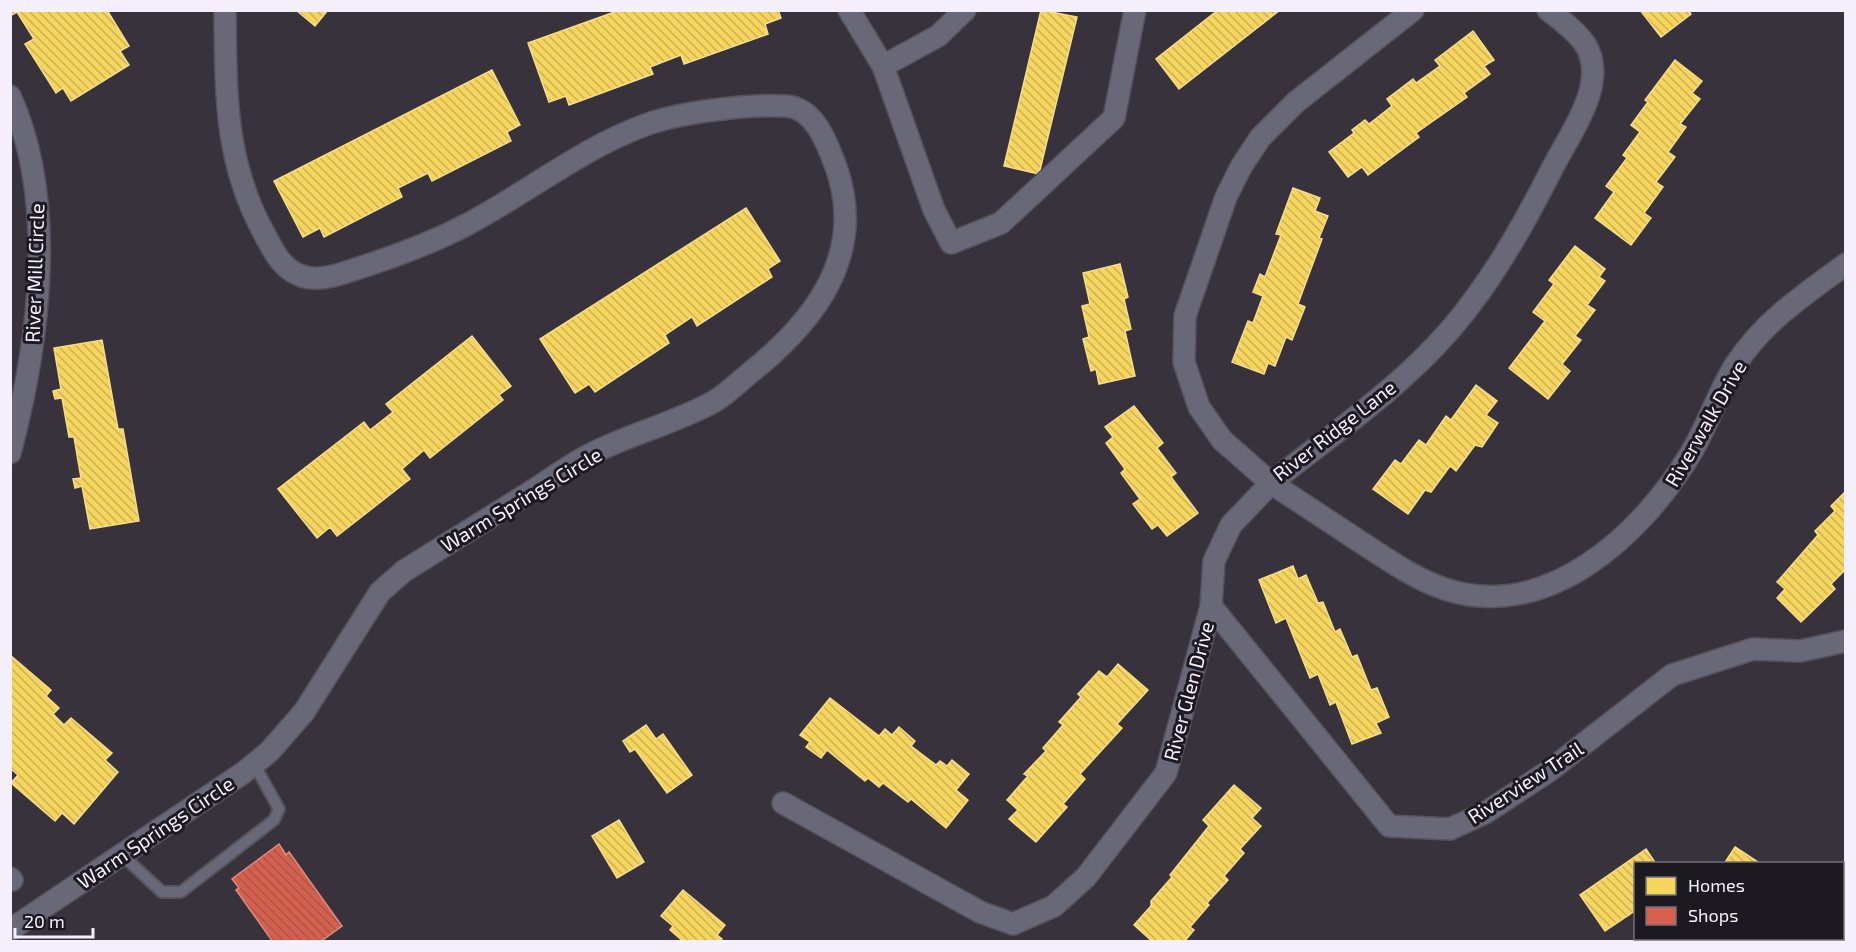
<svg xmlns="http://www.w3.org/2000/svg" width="1856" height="952" font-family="'Exo 2',sans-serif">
	<defs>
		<pattern id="homes-back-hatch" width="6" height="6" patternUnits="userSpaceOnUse" patternTransform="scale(1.5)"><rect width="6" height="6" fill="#f6d55c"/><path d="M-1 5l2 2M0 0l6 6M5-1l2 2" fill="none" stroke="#cbb258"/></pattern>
		<pattern id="shops-back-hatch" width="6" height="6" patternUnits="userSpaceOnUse" patternTransform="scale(1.5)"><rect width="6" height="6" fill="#d6604d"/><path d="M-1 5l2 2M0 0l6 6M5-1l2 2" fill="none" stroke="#a5584c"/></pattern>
	</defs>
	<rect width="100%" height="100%" fill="#38323d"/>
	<!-- homes -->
	<g fill="url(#homes-back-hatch)" stroke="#f6dd8c" stroke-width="1.5">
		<path d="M 10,10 L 107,10 L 129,46 L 120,51 L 129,65 L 71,101 L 63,88 L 56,93 L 25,44 L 34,39 L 17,12 L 10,16 Z"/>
		<path d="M 296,10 L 328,10 L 315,26 Z"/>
		<path d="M 620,10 L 778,10 L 781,18 L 765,24 L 768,34 L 684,64 L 681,55 L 650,67 L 653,74 L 569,105 L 566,96 L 549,102 L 528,43 Z"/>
		<path d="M 1041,10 L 1077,17 L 1039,174 L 1004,166 Z"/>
		<path d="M 1218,10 L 1280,10 L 1179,89 L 1156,59 Z"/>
		<path d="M 1640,10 L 1688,10 L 1691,14 L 1661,37 Z"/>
		<path d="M 1473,31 L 1494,60 L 1484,66 L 1490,74 L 1464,93 L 1467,97 L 1416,133 L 1419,137 L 1368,175 L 1362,167 L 1348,177 L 1329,152 L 1354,133 L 1352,130 L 1365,120 L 1369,124 L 1392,106 L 1387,99 L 1413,79 L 1416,83 L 1440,66 L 1435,60 Z"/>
		<path d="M 1675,60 L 1702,81 L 1692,93 L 1700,99 L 1680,124 L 1686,127 L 1668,152 L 1675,157 L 1656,182 L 1663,187 L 1644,213 L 1651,218 L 1631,245 L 1595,218 L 1614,192 L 1606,186 L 1627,158 L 1623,155 L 1640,132 L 1631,125 L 1648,102 L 1645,100 Z"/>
		<path d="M 492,70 L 520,125 L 507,132 L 511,141 L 432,181 L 428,173 L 398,188 L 402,197 L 324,237 L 320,228 L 303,237 L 274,181 Z"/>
		<path d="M 1293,188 L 1320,198 L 1315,211 L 1328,216 L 1319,238 L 1322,239 L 1298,304 L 1305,307 L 1292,340 L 1286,337 L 1275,366 L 1268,363 L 1264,374 L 1232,362 L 1248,321 L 1253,323 L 1263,296 L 1253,292 L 1260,274 L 1265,277 L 1281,235 L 1276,234 Z"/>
		<path d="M 746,208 L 780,261 L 768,269 L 772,277 L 697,326 L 692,317 L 665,335 L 669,343 L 595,392 L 589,384 L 575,393 L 540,339 Z"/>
		<path d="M 1575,246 L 1605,269 L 1599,277 L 1605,281 L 1587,305 L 1595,310 L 1575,336 L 1581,340 L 1562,364 L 1570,371 L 1548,399 L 1509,368 L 1545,321 L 1533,312 L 1554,284 L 1549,280 Z"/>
		<path d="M 1120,264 L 1128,297 L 1124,299 L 1131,329 L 1125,331 L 1135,376 L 1099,384 L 1096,369 L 1091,371 L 1083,339 L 1089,337 L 1082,306 L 1090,304 L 1083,273 Z"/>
		<path d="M 472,336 L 511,386 L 499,395 L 503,400 L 430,458 L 424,450 L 402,469 L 410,479 L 337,536 L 330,527 L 317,538 L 278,489 L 364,422 L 370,430 L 393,412 L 386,404 Z"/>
		<path d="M 102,340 L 118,429 L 123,429 L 139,521 L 90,529 L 82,486 L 75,488 L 73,479 L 81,478 L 74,437 L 69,437 L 62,398 L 55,399 L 53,391 L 61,389 L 54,348 Z"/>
		<path d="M 1476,385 L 1497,401 L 1486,415 L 1498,423 L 1482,447 L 1475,445 L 1456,471 L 1450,466 L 1431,492 L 1425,490 L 1408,514 L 1373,489 L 1395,460 L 1401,464 L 1419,440 L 1426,445 L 1446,416 L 1451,420 Z"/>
		<path d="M 1134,406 L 1163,443 L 1157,448 L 1176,473 L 1171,477 L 1198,513 L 1167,536 L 1158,525 L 1152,529 L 1133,504 L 1140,499 L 1121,473 L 1125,469 L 1106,443 L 1113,437 L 1105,427 Z"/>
		<path d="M 1846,491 L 1846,569 L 1831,584 L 1835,589 L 1801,622 L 1777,598 L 1785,589 L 1777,582 L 1818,535 L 1815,531 L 1835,511 L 1831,506 Z"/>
		<path d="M 1293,566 L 1298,579 L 1306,575 L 1318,603 L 1323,602 L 1335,632 L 1340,629 L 1352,657 L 1357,655 L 1371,690 L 1377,688 L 1389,717 L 1376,723 L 1381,733 L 1352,744 L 1336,702 L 1330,705 L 1318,674 L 1310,678 L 1286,618 L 1276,623 L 1259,580 Z"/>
		<path d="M 10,655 L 51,690 L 46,696 L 59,708 L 53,714 L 64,725 L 71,718 L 112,753 L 105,760 L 118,772 L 74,824 L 62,813 L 55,821 L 11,783 L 18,775 L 10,768 Z"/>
		<path d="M 1118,664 L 1148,690 L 1117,724 L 1122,728 L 1080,774 L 1085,779 L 1063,804 L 1067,807 L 1036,842 L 1009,819 L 1018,810 L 1007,800 L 1028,776 L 1024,774 L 1046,751 L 1043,748 L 1063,725 L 1059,722 L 1081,697 L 1078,694 L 1099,671 L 1107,677 Z"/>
		<path d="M 830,698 L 879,736 L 885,729 L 892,735 L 899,727 L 915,741 L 911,746 L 936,765 L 940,761 L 947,766 L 952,760 L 969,774 L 956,790 L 968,800 L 946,828 L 911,799 L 908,802 L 883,783 L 879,787 L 868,778 L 865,781 L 827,750 L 821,758 L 806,747 L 810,742 L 800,735 Z"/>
		<path d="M 646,725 L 656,739 L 663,734 L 692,775 L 667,793 L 635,749 L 630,752 L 623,741 Z"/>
		<path d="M 1234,785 L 1261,808 L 1252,818 L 1261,826 L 1240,849 L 1244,853 L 1224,876 L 1228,880 L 1207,903 L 1209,905 L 1190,927 L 1194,930 L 1184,942 L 1153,942 L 1134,925 L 1151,906 L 1151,901 L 1172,877 L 1170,875 L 1209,826 L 1203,820 Z"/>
		<path d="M 619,820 L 644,862 L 617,878 L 592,836 Z"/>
		<path d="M 1735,847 L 1761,864 L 1724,864 Z"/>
		<path d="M 1646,849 L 1656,864 L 1636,864 L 1636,910 L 1605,931 L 1580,895 Z"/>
		<path d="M 683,890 L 725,925 L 717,935 L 722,939 L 720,942 L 684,942 L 670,930 L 673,926 L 661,916 Z"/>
	</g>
	<!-- shops -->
	<path fill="url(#shops-back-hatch)" stroke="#df8b81" stroke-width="1.5" d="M 279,844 L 286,855 L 289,852 L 342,926 L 320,942 L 273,942 L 236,890 L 239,888 L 232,879 Z"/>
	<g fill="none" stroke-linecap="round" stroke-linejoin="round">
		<!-- lane casing -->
		<g stroke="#56515b" stroke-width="14">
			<path id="lane" d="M 122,855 L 162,892 L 181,892 L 274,820 L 279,809 L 254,764"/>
		</g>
		<!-- street casing -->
		<g stroke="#56515b" stroke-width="24">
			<g id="street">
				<path d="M 849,10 L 883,66 L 934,210 L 951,243 L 1001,223 L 1114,118 L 1135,10"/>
				<path d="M 1413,10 L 1296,102 L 1260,138 L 1241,167 L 1226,197 L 1185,316 L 1184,362 L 1199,407 L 1222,440 L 1271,483 C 1331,435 1399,389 1450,330 C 1493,280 1524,224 1554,165 C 1571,132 1609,82 1585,44 C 1575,30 1561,20 1548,10"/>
				<path d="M 883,66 L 938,36 L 965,10"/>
				<path d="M 10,96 C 58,202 39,343 10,453"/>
				<path d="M 1211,606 L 1389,826 L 1450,829 L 1485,813 L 1549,771 L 1672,675 L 1753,649 L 1800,651 L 1846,641"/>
				<path d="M 783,803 L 980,912 L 1013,924 L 1054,906 L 1086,877 L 1166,773 L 1211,606 L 1214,561 L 1231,525 L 1271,483 C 1301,503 1332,523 1362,543 C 1388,560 1415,579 1445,589 C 1548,623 1642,534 1691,453 C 1708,425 1718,392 1736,364 C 1764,321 1805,294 1846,264"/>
				<path d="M 10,878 L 12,880"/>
				<path d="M 10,930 L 243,773 L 269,752 L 304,712 L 380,592 L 404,571 C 446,545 487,519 529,493 C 548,481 567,467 587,456 C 628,434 674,424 715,401 C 728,393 739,382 751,372 C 815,321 867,254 836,167 C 827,143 815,108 786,106 C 749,104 682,112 648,124 C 583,147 527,193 466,225 C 432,243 396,256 359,268 C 340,274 319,283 299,275 C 281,267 274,252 265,235 C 224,162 226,92 225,10"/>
			</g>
		</g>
		<!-- lane -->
		<use href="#lane" stroke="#686878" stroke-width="10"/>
		<!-- street -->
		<use href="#street" stroke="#686878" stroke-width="21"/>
	</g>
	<g text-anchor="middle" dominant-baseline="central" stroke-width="6" stroke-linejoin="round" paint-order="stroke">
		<!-- street labels -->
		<g font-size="20" fill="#f5effb" stroke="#1d1921">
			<text transform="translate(34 273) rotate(-88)">River Mill Circle</text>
			<text transform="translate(1705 423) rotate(-60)">Riverwalk Drive</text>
			<text transform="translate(1334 430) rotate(-38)">River Ridge Lane</text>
			<text transform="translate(521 499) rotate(-31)">Warm Springs Circle</text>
			<text transform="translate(1188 691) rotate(-75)">River Glen Drive</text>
			<text transform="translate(1525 782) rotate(-33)">Riverview Trail</text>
			<text transform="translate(155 832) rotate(-34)">Warm Springs Circle</text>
		</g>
	</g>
	<!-- border -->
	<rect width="1856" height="952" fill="none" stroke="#f5effb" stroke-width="24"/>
	<!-- legend -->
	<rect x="1634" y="862" width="210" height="78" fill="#1d1921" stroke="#736f78" stroke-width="1.5"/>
	<rect x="1646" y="877" width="30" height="18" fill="#f6d55c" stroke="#736f78" stroke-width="1.5"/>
	<text x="1688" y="892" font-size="18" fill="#f5effb">Homes</text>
	<rect x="1646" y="907" width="30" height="18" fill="#d6604d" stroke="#736f78" stroke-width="1.5"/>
	<text x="1688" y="922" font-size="18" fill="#f5effb">Shops</text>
	<!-- scale -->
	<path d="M15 928v9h78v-9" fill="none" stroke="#f5effb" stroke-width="3"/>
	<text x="24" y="928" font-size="18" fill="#f5effb" stroke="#1d1921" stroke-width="4.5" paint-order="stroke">20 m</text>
</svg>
